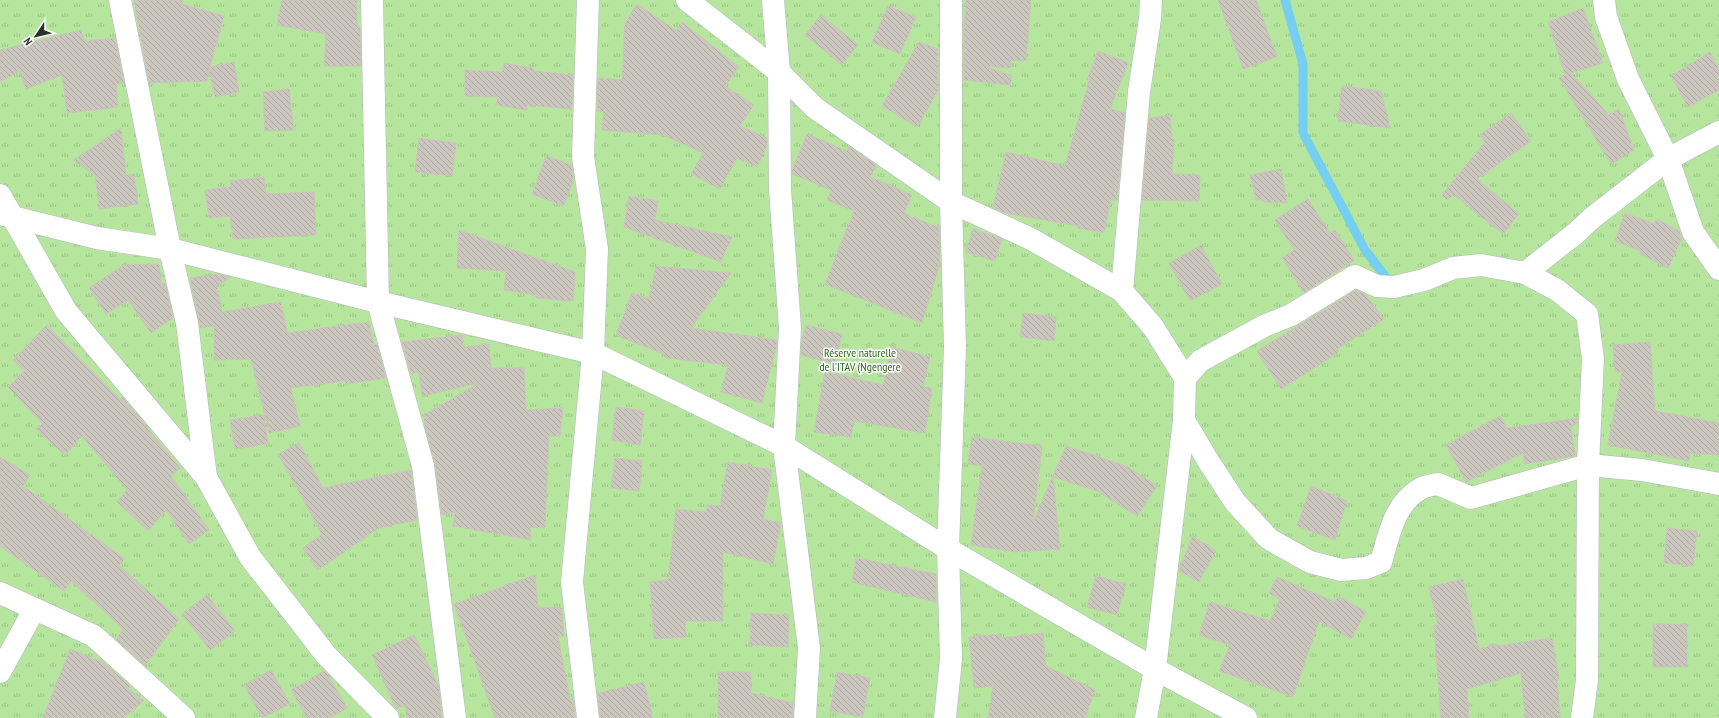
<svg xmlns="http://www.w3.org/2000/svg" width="1719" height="718" font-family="'PT Sans Narrow',sans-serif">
	<defs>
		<pattern id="park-tufts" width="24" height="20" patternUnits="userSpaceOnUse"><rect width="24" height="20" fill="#b6e59e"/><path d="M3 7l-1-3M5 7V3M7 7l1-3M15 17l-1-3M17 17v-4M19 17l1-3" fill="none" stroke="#9dc588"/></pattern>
		<pattern id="building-back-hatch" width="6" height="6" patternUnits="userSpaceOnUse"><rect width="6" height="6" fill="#cbc7bf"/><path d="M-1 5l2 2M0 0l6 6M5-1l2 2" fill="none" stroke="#afaba4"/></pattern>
	</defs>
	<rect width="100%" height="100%" fill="#efe9e1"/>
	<!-- park -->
	<rect fill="url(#park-tufts)" x="0" y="0" width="1719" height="718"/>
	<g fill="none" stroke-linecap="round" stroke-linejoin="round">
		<!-- stream -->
		<path stroke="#75cff0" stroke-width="9" d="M 1285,0 L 1303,64 L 1303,133 L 1365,250 L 1392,285"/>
	</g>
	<!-- building -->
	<g fill="url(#building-back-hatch)" stroke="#cbc5ba">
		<path d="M 134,0 L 182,0 L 182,4 L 224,16 L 210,67 L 234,62 L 239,92 L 215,97 L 209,70 L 207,81 L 149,83 Z"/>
		<path d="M 282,0 L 357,0 L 357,27 L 360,27 L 361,66 L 324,66 L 326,34 L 277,25 Z"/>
		<path d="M 966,0 L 1031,0 L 1026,61 L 1011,60 L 1010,68 L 985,66 L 1012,76 L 1010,85 L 964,80 L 964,28 Z"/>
		<path d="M 1218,0 L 1256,0 L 1277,57 L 1243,69 Z"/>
		<path d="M 637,4 L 677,31 L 682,22 L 739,67 L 725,86 L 754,105 L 740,126 L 767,138 L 767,146 L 757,167 L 737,158 L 720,189 L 691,174 L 703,153 L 663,135 L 602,130 L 604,112 L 597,111 L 598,78 L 622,80 L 625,23 Z"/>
		<path d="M 888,6 L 916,17 L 900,54 L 872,42 Z"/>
		<path d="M 1583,8 L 1603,63 L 1571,73 L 1609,115 L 1619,109 L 1634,150 L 1611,164 L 1559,78 L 1565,74 L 1548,22 Z"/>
		<path d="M 821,15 L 858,45 L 842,65 L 805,35 Z"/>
		<path d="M 81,30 L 84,41 L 115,38 L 124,83 L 116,84 L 118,107 L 67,113 L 62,75 L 26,89 L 19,71 L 0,82 L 0,50 Z"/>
		<path d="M 919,42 L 938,49 L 938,91 L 917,127 L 882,106 Z"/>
		<path d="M 1098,51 L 1128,63 L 1110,109 L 1125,113 L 1117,200 L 1111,200 L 1104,233 L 1078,228 L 1078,226 L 1005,213 L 993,207 L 1006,152 L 1065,166 L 1089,81 L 1087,80 Z"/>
		<path d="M 1710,52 L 1719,69 L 1719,90 L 1688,107 L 1671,76 Z"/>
		<path d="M 504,63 L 533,68 L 533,71 L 573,75 L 572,109 L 527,105 L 526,110 L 496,105 L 498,97 L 465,96 L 465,70 L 502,72 Z"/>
		<path d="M 1342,86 L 1381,91 L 1390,128 L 1338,121 Z"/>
		<path d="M 289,89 L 294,130 L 265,131 L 263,92 Z"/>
		<path d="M 1511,113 L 1531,141 L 1477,179 L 1519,214 L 1503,234 L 1454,195 L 1447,200 L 1442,195 L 1485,142 L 1480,135 Z"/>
		<path d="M 1170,115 L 1172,139 L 1174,139 L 1172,174 L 1200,175 L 1199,201 L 1142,200 L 1149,118 Z"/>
		<path d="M 121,128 L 126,175 L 134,174 L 138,204 L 100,209 L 95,176 L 74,160 Z"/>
		<path d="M 807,134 L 847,151 L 848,146 L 876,165 L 871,177 L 912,195 L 904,214 L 939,227 L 940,263 L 922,323 L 825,284 L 854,211 L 827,200 L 831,190 L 792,174 L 792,170 Z"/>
		<path d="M 419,138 L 456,143 L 452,176 L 415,172 Z"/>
		<path d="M 546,156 L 572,165 L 574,178 L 564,206 L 532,194 Z"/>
		<path d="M 1281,169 L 1287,203 L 1264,202 L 1262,199 L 1256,200 L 1250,175 Z"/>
		<path d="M 264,177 L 266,194 L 314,192 L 316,235 L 233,239 L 230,216 L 209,218 L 205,190 L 231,187 L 230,181 Z"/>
		<path d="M 629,196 L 658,201 L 655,220 L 732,237 L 721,262 L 624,227 Z"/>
		<path d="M 1308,199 L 1330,233 L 1335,230 L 1354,260 L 1304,293 L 1282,258 L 1294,250 L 1275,220 Z"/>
		<path d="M 1625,213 L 1654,224 L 1657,219 L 1679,231 L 1682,238 L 1668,268 L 1640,254 L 1641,251 L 1615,241 Z"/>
		<path d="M 973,229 L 1002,239 L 995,261 L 966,252 Z"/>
		<path d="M 459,230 L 575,272 L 573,301 L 536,298 L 536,295 L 504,290 L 506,271 L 457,268 Z"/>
		<path d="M 1201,245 L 1222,284 L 1190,301 L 1169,263 Z"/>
		<path d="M 159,264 L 161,283 L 165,283 L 173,318 L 151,333 L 128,300 L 106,314 L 89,288 L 124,265 Z"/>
		<path d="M 656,266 L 731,273 L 691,328 L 777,340 L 776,348 L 762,403 L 721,392 L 728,365 L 666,358 L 666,355 L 616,335 L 632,293 L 649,299 Z"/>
		<path d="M 217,274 L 230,277 L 217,286 L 222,312 L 281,302 L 287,333 L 369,322 L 374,345 L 377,344 L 386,378 L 346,384 L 345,381 L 291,388 L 300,426 L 269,433 L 251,359 L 214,360 L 214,326 L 200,328 L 190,278 Z"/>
		<path d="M 1356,290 L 1365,294 L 1384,319 L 1337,349 L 1339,352 L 1281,389 L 1257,351 Z"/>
		<path d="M 1023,313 L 1056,317 L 1054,341 L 1020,337 Z"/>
		<path d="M 47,325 L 120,399 L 122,397 L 123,398 L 180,468 L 171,476 L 209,530 L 189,544 L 166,510 L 148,531 L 117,502 L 127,490 L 82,436 L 65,455 L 36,429 L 42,423 L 8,387 L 24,371 L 13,360 Z"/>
		<path d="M 806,325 L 842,334 L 835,364 L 801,355 L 802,342 Z"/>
		<path d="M 462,335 L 464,347 L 489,344 L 491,368 L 524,368 L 526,410 L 563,408 L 560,436 L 549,436 L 545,528 L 530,527 L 531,540 L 453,526 L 455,512 L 442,515 L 435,464 L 425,427 L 424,415 L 479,383 L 422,396 L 419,372 L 411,374 L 402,342 Z"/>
		<path d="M 1650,342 L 1655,411 L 1719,423 L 1719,455 L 1690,453 L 1689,461 L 1608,445 L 1622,372 L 1615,372 L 1613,345 Z"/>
		<path d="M 892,347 L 930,357 L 923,387 L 932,388 L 925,433 L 854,421 L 851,437 L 814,432 L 825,371 L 883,385 Z"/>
		<path d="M 616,407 L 644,411 L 640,445 L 612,440 Z"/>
		<path d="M 264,415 L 268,444 L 235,449 L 230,420 Z"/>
		<path d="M 1500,416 L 1507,428 L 1578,418 L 1577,423 L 1571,426 L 1575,456 L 1525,464 L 1523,453 L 1466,482 L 1446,445 Z"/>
		<path d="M 972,437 L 1042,446 L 1033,522 L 1066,446 L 1126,466 L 1157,486 L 1137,516 L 1097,491 L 1053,477 L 1060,549 L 1016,552 L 971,545 L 982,466 L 968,464 Z"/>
		<path d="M 299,443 L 323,488 L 411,470 L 417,520 L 379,528 L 318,570 L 303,548 L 322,534 L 278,454 Z"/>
		<path d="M 0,457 L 30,475 L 23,486 L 125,559 L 119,565 L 179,619 L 145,666 L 116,639 L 123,629 L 71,581 L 64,591 L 0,546 Z"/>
		<path d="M 615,458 L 642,461 L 639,491 L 611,488 Z"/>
		<path d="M 728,462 L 772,470 L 763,519 L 781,523 L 773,564 L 723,552 L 723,621 L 685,621 L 686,637 L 654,639 L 650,582 L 668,580 L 676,509 L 706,512 L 707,505 L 720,506 Z"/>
		<path d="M 1311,486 L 1347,501 L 1335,540 L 1297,526 Z"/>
		<path d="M 1667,528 L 1697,531 L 1693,566 L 1664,563 Z"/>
		<path d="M 1192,536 L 1216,551 L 1199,582 L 1179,571 Z"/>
		<path d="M 856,558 L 936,574 L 936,602 L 852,582 Z"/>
		<path d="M 535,575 L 538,608 L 561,607 L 564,636 L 558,636 L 570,699 L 573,699 L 575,718 L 495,718 L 454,604 Z"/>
		<path d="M 1096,576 L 1126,584 L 1117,615 L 1087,607 Z"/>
		<path d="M 1277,577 L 1335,602 L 1338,596 L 1366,612 L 1351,639 L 1319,621 L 1293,697 L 1219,671 L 1230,645 L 1199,635 L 1210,602 L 1270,621 L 1280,599 L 1269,593 Z"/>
		<path d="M 1463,579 L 1479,649 L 1497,644 L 1497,646 L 1552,638 L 1559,679 L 1557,679 L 1560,718 L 1525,718 L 1521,673 L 1467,689 L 1469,718 L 1441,718 L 1434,626 L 1438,625 L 1429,587 Z"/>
		<path d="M 207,595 L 235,631 L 210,650 L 182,614 Z"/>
		<path d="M 751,613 L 789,615 L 788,647 L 750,645 Z"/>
		<rect x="1653" y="624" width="34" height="43"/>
		<path d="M 1043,633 L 1046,666 L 1095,690 L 1085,718 L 988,718 L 993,686 L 974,688 L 969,637 L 1001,634 L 1001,638 Z"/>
		<path d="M 414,635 L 439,687 L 442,718 L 407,718 L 405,705 L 396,709 L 372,655 Z"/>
		<path d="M 70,649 L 99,661 L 100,659 L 130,686 L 128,689 L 144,701 L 123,718 L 43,718 Z"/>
		<path d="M 271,670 L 290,704 L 262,718 L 244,685 Z"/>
		<path d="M 324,671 L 328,675 L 347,708 L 330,718 L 307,718 L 291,690 Z"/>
		<path d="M 718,672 L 751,672 L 751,693 L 793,703 L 793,718 L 718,718 Z"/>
		<path d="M 837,672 L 870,678 L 863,717 L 830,711 Z"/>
		<path d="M 644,682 L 653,718 L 600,718 L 598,693 Z"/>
	</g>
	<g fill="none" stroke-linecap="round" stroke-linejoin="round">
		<!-- street casing -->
		<g stroke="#b4b7c1" stroke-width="23">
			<g id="street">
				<path d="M 120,0 L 170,249 L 187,323 L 206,477"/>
				<path d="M 372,0 L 378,302 L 423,466 L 455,718"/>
				<path d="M 588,0 L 583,157 L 597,249 L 593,353 L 572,582 L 588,718"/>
				<path d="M 687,0 L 779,72 L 815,108 L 951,202 L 1031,239 L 1122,291 L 1153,327 L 1185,378 L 1184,420 L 1207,459 L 1235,502 L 1269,539 L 1310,562 L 1341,570 L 1366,568 L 1381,562 C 1389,535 1394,504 1420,489 C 1425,486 1432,485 1438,484 L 1471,498 L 1588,465 L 1642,470 L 1719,484"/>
				<path d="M 773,0 L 779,72 L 780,189 L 790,328 L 784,446 L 809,648 L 805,718"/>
				<path d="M 1604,0 L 1606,17 L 1628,79 L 1668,159 L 1693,232 L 1719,269"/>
				<path d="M 0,195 L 66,311 L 206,477 L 250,557 L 326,655 L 388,718"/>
				<path d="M 0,214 L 97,238 L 170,249 L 378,302 L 593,353 L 784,446 L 948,549 L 1155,669 L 1246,718"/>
				<path d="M 1525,273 L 1576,233 L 1592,218 L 1668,159 L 1719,132"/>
				<path d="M 1122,291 L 1139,92 L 1150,19 L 1151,0"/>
				<path d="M 1185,378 L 1200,361 L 1264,326 L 1291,315 L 1355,276 L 1377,286 L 1394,287 L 1424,280 L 1453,268 L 1481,265 L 1525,273 L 1557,290 L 1587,314 L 1593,359 L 1588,465 L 1587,680 L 1582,718"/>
				<path d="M 0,593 L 94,636 L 184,718"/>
				<path d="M 0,672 L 34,610"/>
				<path d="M 945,718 L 951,659 L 948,549 L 955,347 L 951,202 L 951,0"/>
				<path d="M 1146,718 L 1155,669 L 1184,420"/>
			</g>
		</g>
		<!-- street -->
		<use href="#street" stroke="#fff" stroke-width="22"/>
	</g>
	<g text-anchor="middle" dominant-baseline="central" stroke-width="3" stroke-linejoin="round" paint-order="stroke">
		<!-- park labels -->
		<g font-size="12" fill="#2c6e1b" stroke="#fff">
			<text x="860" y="352">Réserve naturelle<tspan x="860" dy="14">de l'ITAV (Ngengere</tspan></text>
		</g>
	</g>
	<!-- north arrow -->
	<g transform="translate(36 36) rotate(235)" stroke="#ffffff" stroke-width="3" paint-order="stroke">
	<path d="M0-3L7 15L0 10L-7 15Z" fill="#2e2e2e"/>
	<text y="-6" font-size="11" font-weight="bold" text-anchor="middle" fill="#2e2e2e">N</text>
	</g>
</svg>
